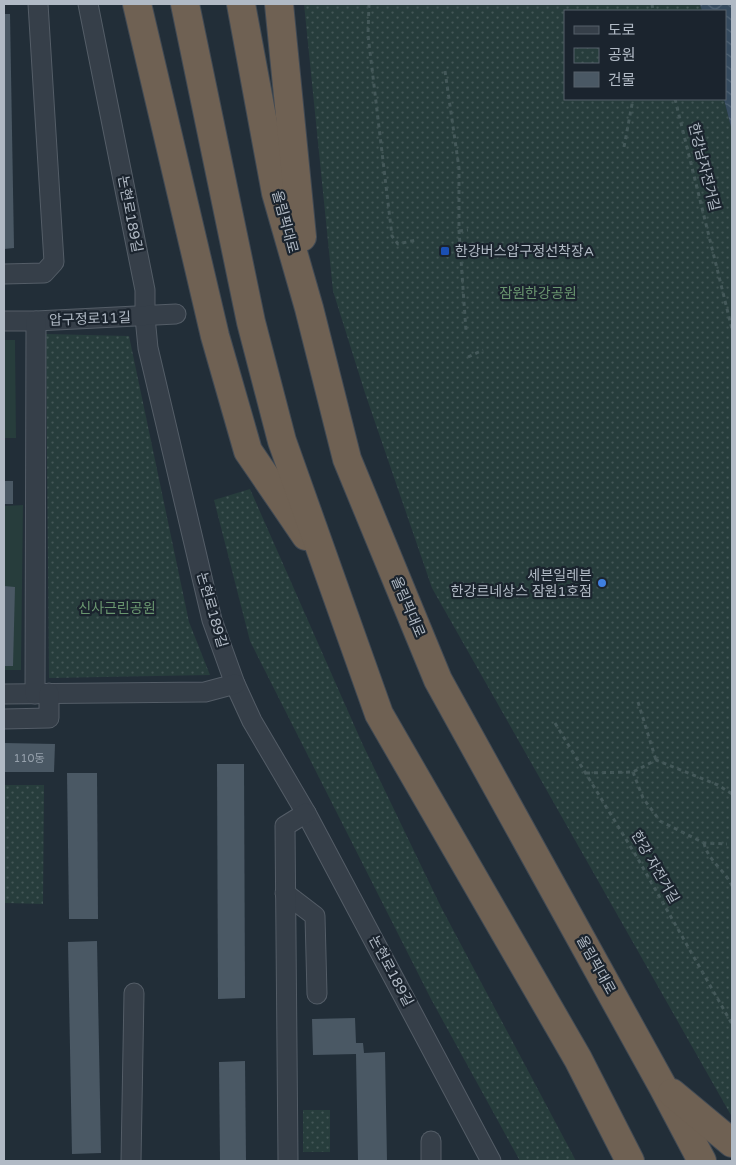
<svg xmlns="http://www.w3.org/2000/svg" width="736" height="1165" font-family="'Varela Round','Noto Sans KR',sans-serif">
	<defs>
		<pattern id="park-dots" width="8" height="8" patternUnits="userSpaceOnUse" patternTransform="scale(1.25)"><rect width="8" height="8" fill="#273d3c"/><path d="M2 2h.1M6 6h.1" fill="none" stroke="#445757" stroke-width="1.8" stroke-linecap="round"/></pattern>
		<pattern id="water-waves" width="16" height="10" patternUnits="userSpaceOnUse" patternTransform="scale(1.25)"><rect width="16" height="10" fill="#364b5f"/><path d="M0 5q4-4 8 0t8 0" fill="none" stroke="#516374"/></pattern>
	</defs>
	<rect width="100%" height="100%" fill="#222e38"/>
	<!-- green -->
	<g fill="#273d3c">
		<path d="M 4,340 L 15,340 L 16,438 L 4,438 Z"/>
		<path d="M 23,505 L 21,670 L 4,670 L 4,506 Z"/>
	</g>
	<!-- park -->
	<g fill="url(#park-dots)">
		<path d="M 304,4 L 700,4 L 702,11 L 565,11 L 565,99 L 724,99 L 732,131 L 732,1117 L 432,588 L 365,393 L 333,291 Z"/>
		<path d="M 46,334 L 129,336 L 189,622 L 210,675 L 49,678 Z"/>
		<path d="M 250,489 L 362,743 L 441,907 L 576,1161 L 520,1161 L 431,999 L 250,641 L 214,500 Z"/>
		<path d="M 4,785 L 44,785 L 43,904 L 4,903 Z"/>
		<rect x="303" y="1110" width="27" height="42"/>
	</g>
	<!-- water -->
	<path fill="url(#water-waves)" d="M 700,4 L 732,4 L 732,131 L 724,99 L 725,11 L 702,11 Z"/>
	<!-- building -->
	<g fill="#4a5864">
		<path d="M 4,14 L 10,14 L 14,248 L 4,249 Z"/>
		<rect x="4" y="481" width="9" height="23"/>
		<path d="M 4,586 L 15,587 L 13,666 L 4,666 Z"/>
		<path d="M 4,743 L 55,744 L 54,772 L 4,772 Z"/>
		<path d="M 217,764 L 244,764 L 245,998 L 218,999 Z"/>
		<path d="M 67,773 L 97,773 L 98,919 L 69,919 Z"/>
		<path d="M 97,941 L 101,1153 L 72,1154 L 68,942 Z"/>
		<path d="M 355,1018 L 356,1043 L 363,1043 L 364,1053 L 385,1052 L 387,1161 L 358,1161 L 356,1054 L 313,1055 L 312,1019 Z"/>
		<path d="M 245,1061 L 246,1161 L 220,1161 L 219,1062 Z"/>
	</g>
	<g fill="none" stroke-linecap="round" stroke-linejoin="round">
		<!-- minor casing -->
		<g stroke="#545d67" stroke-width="21">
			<g id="minor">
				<path d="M 88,4 L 145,290 L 145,317 L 148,348 L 212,620 L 235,684 L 252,721 L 306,813 L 491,1161"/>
				<path d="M 4,274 L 44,273 L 54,262 L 38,4"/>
				<path d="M 4,321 L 36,321 L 176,314"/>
				<path d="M 4,694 L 205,692 L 235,684"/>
				<path d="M 35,694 L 36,321"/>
				<path d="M 4,719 L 49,718 L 49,693"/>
				<path d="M 285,893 L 315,916 L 317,994"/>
				<path d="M 131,1161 L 134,993"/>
				<path d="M 288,1161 L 285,826 L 306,813"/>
				<path d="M 431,1161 L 431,1141"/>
			</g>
		</g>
		<!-- highway casing -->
		<g stroke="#414a54" stroke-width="30">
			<g id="highway">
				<path d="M 137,4 L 215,336 L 248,451 L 306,536"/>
				<path d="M 185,4 L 251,322 L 282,441 L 379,714 L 578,1059 L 630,1161"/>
				<path d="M 241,4 L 276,193 L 309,308 L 347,459 L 438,680 L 663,1087 L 702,1161"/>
				<path d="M 279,4 L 302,237"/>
				<path d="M 672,1093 L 732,1143"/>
			</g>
		</g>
		<!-- path -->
		<g stroke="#445859" stroke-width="3" stroke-dasharray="4 4" stroke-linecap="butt">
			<path d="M 369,4 L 368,35 L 392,236 L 398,244 L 416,240"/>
			<path d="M 652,4 L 653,11"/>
			<path d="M 445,71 L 459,168 L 459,231 L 466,331"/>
			<path d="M 675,99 L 732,329"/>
			<path d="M 624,147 L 633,99"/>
			<path d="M 459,231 L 468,230"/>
			<path d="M 468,357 L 483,350"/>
			<path d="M 638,702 L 656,760"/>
			<path d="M 555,723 L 638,859 L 732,1024"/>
			<path d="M 633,772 L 643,798 L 660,821 L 704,843 L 727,844"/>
			<path d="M 586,773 L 633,772 L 656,760 L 718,785 L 732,794"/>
			<path d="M 704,843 C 708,861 725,870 732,886"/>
		</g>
		<!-- minor -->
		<use href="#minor" stroke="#363f49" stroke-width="19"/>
		<!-- highway -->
		<use href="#highway" stroke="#6f6153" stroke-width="28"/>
	</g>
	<!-- markers -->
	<rect fill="#1a4fb4" stroke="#1b242e" stroke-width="2" x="440" y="246" width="10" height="10" rx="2.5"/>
	<circle fill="#3f7fe0" stroke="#1b242e" stroke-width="2" cx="602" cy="583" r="5"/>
	<g text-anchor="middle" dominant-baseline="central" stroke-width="4.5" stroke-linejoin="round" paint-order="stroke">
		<!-- number labels -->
		<g font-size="11" fill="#97a2ad">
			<text x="29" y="758">110동</text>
		</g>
		<!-- street labels -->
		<g font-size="14" fill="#b1bac5" stroke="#1b242e">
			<text transform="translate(704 167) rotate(76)">한강남자전거길</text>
			<text transform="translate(130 214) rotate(79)">논현로189길</text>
			<text transform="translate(285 222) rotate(75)">올림픽대로</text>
			<text transform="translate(90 319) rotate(-2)">압구정로11길</text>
			<text transform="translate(408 607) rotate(67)">올림픽대로</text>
			<text transform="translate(212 610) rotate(74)">논현로189길</text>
			<text transform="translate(655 867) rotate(60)">한강 자전거길</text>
			<text transform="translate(596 965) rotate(61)">올림픽대로</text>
			<text transform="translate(391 971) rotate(62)">논현로189길</text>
		</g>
		<!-- poi labels -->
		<g font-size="14" fill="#b1bac5" stroke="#1b242e" text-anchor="start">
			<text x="455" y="251">한강버스압구정선착장A</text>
			<text x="592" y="575" text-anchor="end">세븐일레븐<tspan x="592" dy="16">한강르네상스 잠원1호점</tspan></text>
		</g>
		<!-- park labels -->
		<g font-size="14" fill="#69956f" stroke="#1b242e">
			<text x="538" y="293">잠원한강공원</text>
			<text x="117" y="608">신사근린공원</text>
		</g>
	</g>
	<!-- border -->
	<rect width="736" height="1165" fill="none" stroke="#b1bac5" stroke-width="10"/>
	<!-- legend -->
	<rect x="564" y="10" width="162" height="90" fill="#1b242e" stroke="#57606a"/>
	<rect x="574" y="26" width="25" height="8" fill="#363f49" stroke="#57606a"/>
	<text x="608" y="35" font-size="15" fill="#b1bac5">도로</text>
	<rect x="574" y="48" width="25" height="15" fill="url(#park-dots)" stroke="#57606a"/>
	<text x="608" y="60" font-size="15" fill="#b1bac5">공원</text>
	<rect x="574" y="72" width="25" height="15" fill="#4a5864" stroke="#57606a"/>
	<text x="608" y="85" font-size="15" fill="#b1bac5">건물</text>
</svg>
